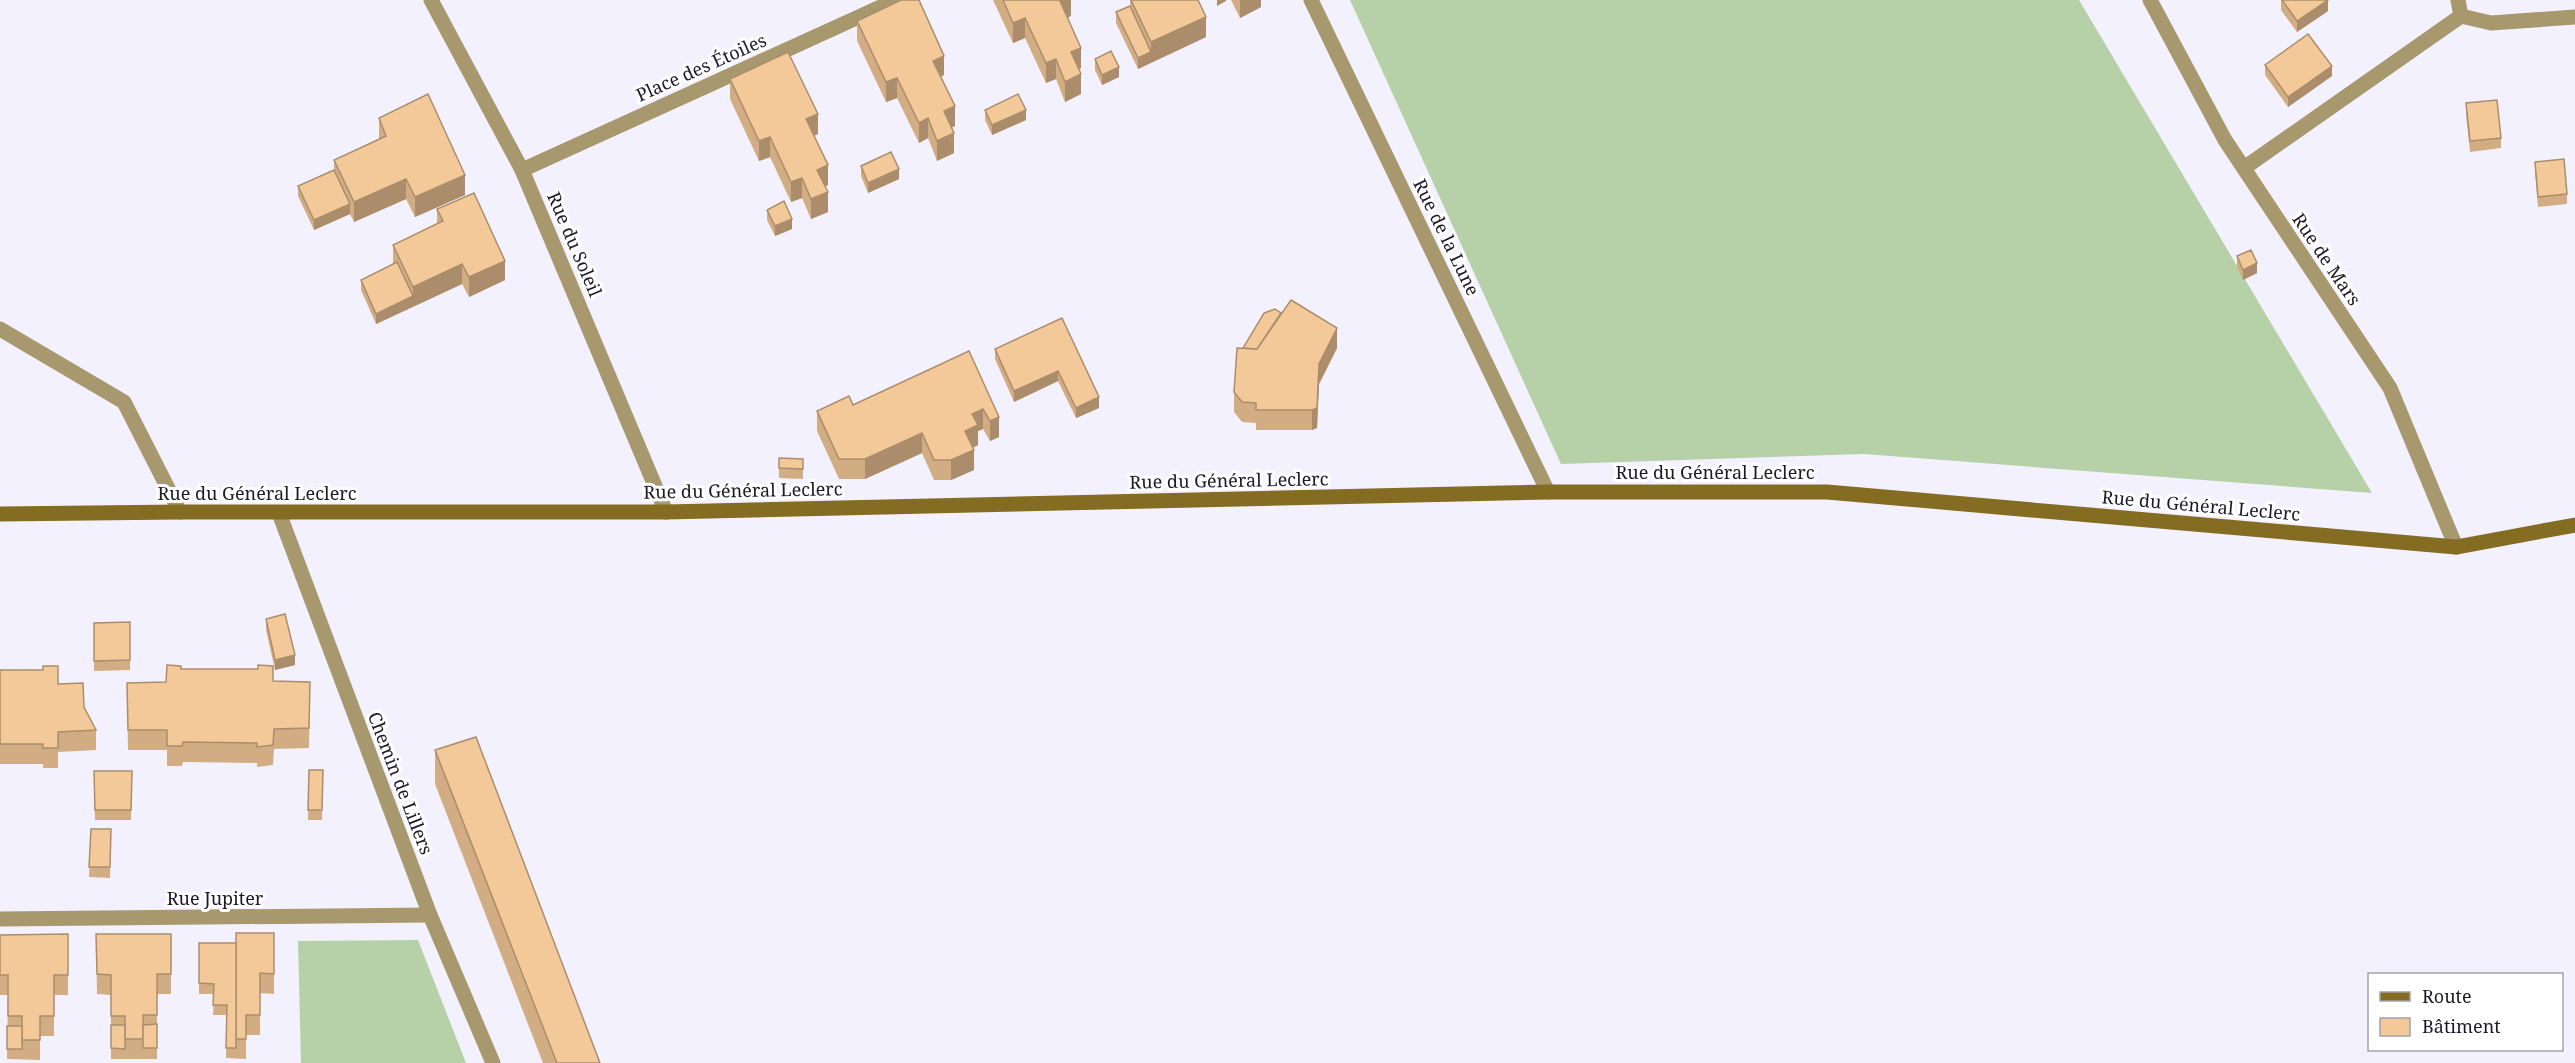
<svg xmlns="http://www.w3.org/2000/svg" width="2575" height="1063" font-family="'Noto Serif',serif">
	<rect width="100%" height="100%" fill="#f4f1ff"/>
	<!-- grass -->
	<g fill="#b6d1a7">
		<path d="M 1350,0 L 2079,0 L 2372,493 L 1864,454 L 1561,464 Z"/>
		<path d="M 418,940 L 466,1063 L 301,1063 L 298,941 Z"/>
	</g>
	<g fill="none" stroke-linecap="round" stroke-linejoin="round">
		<!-- lane -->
		<g stroke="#a8986d" stroke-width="15">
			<path d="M 2458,0 L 2461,16"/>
			<path d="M 2244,168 L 2461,16 L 2491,23 L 2575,17"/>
		</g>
		<!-- street -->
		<g stroke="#a8986d" stroke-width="15">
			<path d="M 431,0 L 522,170 L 666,512"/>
			<path d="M 1311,0 L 1548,492"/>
			<path d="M 2150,0 L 2225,140 L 2390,388 L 2456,547"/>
			<path d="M 522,170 L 896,0"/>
			<path d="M 0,329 L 124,402 L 180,512"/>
			<path d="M 279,513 L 430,915 L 493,1063"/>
			<path d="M 0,919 L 430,915"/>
		</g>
		<!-- secondary -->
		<path stroke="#846c23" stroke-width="15" d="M 0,514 L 180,512 L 666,512 L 1548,492 L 1827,492 L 2456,547 L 2575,525"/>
	</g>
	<!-- wall -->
	<g fill="#d2ad84">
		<path d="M 993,0 L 1071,0 L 1071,16 L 1068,17 L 1081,68 L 1079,69 L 1081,94 L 1065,102 L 1056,79 L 1046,83 L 1025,38 L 1013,43 Z"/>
		<path d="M 1130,0 L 1198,0 L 1206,37 L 1138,69 L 1116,23 L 1116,12 L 1130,6 Z"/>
		<path d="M 1231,0 L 1261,0 L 1261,7 L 1240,18 Z"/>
		<path d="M 2281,0 L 2328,11 L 2297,32 L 2281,10 Z"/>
		<path d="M 857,21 L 944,75 L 941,77 L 955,126 L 952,127 L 954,153 L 937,161 L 928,138 L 919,143 L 897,98 L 886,102 L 857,41 Z"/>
		<path d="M 1095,59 L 1119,77 L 1102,85 L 1095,70 Z"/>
		<path d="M 2265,65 L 2332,76 L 2288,107 L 2265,75 Z"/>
		<path d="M 730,79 L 818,134 L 814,136 L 828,185 L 825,186 L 828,212 L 811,219 L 802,198 L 791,202 L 770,157 L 759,161 L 730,99 Z"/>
		<path d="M 2466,103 L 2501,138 L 2501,148 L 2470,152 L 2466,114 Z"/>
		<path d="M 985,110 L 1026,120 L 992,135 L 985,120 Z"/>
		<path d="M 379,118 L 465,195 L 415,217 L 406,199 L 354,222 L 350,214 L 314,230 L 298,196 L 298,186 L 334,170 L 334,160 L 379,139 Z"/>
		<path d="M 2535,162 L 2567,194 L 2567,204 L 2538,207 L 2535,172 Z"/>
		<path d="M 861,166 L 899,179 L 868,193 L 861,176 Z"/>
		<path d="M 437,209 L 505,280 L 469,297 L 462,284 L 376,324 L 361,290 L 361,280 L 393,264 L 393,245 L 437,223 Z"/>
		<path d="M 767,210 L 792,229 L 775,236 L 767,220 Z"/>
		<path d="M 2237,256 L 2257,273 L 2243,280 L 2237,267 Z"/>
		<path d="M 1062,318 L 1099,408 L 1076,418 L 1058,381 L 1014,402 L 995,359 L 995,349 Z"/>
		<path d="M 1243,348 L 1337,348 L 1319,384 L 1317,428 L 1312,430 L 1256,430 L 1256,423 L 1242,422 L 1234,412 L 1234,392 Z"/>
		<path d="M 969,351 L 999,437 L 990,441 L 983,429 L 978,431 L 978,445 L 973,448 L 974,470 L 951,480 L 934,480 L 922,453 L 865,479 L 839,479 L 817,431 L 817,411 L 853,405 Z"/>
		<path d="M 779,458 L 803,459 L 803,479 L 779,478 Z"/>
		<path d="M 266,619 L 295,665 L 275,670 L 266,630 Z"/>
		<path d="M 130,622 L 130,670 L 94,671 L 94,623 Z"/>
		<path d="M 181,669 L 273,681 L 310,682 L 309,748 L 274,749 L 273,765 L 257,767 L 257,763 L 183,762 L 182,766 L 167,766 L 167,750 L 128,750 L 127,683 L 166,682 Z"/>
		<path d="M 0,670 L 43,670 L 84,707 L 96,730 L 96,750 L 58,752 L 58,768 L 43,768 L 43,764 L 0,764 Z"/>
		<path d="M 435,750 L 600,1063 L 543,1063 L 435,784 Z"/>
		<path d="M 309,770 L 323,770 L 322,820 L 308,820 Z"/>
		<path d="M 94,771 L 132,771 L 131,820 L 95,820 Z"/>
		<path d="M 91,829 L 111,829 L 110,878 L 89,877 Z"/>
		<path d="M 274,933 L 274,994 L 260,993 L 260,1035 L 246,1035 L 246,1059 L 226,1058 L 227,1015 L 213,1015 L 214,994 L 199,994 L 199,943 L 236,943 Z"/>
		<path d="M 68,934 L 68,995 L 54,995 L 54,1036 L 40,1036 L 40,1060 L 7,1059 L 8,995 L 0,995 L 0,935 Z"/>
		<path d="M 96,934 L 171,934 L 171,994 L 157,994 L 157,1059 L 111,1059 L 111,995 L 97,994 Z"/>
	</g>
	<!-- shaded-wall -->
	<g fill="#ab8d6b">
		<path d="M 1063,0 L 1071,0 L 1071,16 L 1060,21 L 1060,1 Z"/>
		<path d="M 1217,0 L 1226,0 L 1226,1 L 1217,6 Z"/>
		<path d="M 1240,0 L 1261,0 L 1261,7 L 1240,18 Z"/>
		<path d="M 2328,0 L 2328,11 L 2297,32 L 2297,21 Z"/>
		<path d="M 1206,17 L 1206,37 L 1138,69 L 1138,58 L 1151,52 L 1151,42 Z"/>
		<path d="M 1025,18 L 1025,38 L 1013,43 L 1013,23 Z"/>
		<path d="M 1081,48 L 1081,68 L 1071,72 L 1071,52 Z"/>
		<path d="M 944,56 L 944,75 L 933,81 L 933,61 Z"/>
		<path d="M 1056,59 L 1056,79 L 1046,83 L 1046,63 Z"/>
		<path d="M 2332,66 L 2332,76 L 2288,107 L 2288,97 Z"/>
		<path d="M 1119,67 L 1119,77 L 1102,85 L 1102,75 Z"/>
		<path d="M 1081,74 L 1081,94 L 1065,102 L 1065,82 Z"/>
		<path d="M 897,78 L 897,98 L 886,102 L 886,82 Z"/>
		<path d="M 955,106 L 955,126 L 944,131 L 944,111 Z"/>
		<path d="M 1026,110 L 1026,120 L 992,135 L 992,125 Z"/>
		<path d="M 818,114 L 818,134 L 806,139 L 806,119 Z"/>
		<path d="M 928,118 L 928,138 L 919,143 L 919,123 Z"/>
		<path d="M 954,133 L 954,153 L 937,161 L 937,141 Z"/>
		<path d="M 770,137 L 770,157 L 759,161 L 759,141 Z"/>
		<path d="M 828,165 L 828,185 L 817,190 L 817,170 Z"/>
		<path d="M 899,169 L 899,179 L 868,193 L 868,183 Z"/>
		<path d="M 465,175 L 465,195 L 415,217 L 415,197 Z"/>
		<path d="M 802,178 L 802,198 L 791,202 L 791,182 Z"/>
		<path d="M 406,179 L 406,199 L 354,222 L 354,202 Z"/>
		<path d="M 828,192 L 828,212 L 811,219 L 811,199 Z"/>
		<path d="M 350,204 L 350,214 L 314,230 L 314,220 Z"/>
		<path d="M 792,219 L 792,229 L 775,236 L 775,226 Z"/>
		<path d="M 505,261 L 505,280 L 469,297 L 469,277 Z"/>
		<path d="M 2257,263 L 2257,273 L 2243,280 L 2243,270 Z"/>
		<path d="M 462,264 L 462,284 L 376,324 L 376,314 L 413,296 L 413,287 Z"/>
		<path d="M 1337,328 L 1337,348 L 1319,384 L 1317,428 L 1312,430 L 1312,410 L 1319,364 Z"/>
		<path d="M 1058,371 L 1058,381 L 1014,402 L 1014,391 Z"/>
		<path d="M 1099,397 L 1099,408 L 1076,418 L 1076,408 Z"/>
		<path d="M 983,409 L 983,429 L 978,431 L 978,445 L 965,451 L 965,431 L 972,414 Z"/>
		<path d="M 999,417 L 999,437 L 990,441 L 990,421 Z"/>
		<path d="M 922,433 L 922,453 L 865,479 L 865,459 Z"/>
		<path d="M 974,450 L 974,470 L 951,480 L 951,460 Z"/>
		<path d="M 295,655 L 295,665 L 275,670 L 275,660 Z"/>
	</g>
	<!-- building -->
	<g fill="#f4c999" stroke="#ab8d6b" stroke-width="1.5">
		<path d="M 901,0 L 919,0 L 944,56 L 933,61 L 955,106 L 944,111 L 954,133 L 937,141 L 928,118 L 919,123 L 897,78 L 886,82 L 857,21 Z"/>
		<path d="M 1003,0 L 1063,0 L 1060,1 L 1081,48 L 1071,52 L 1081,74 L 1065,82 L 1056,59 L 1046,63 L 1025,18 L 1013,23 Z"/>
		<path d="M 1131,0 L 1198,0 L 1206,17 L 1151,42 Z"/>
		<path d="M 2282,0 L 2328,0 L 2297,21 Z"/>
		<path d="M 1130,6 L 1151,52 L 1138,58 L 1116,12 Z"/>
		<path d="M 2308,34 L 2332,66 L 2288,97 L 2265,65 Z"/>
		<path d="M 1111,51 L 1119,67 L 1102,75 L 1095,59 Z"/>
		<path d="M 788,52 L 818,114 L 806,119 L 828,165 L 817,170 L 828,192 L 811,199 L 802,178 L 791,182 L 770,137 L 759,141 L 730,79 Z"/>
		<path d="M 428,94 L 465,175 L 415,197 L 406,179 L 354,202 L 334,160 L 386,136 L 379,118 Z"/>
		<path d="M 1018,94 L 1026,110 L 992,125 L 985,110 Z"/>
		<path d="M 2497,100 L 2501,138 L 2470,141 L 2466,103 Z"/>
		<path d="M 891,152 L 899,169 L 868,183 L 861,166 Z"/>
		<path d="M 2564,159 L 2567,194 L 2538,197 L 2535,162 Z"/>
		<path d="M 334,170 L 350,204 L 314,220 L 298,186 Z"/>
		<path d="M 474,193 L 505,261 L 469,277 L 462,264 L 413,287 L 393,245 L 443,221 L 437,209 Z"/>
		<path d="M 784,201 L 792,219 L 775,226 L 767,210 Z"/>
		<path d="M 2251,250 L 2257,263 L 2243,270 L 2237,256 Z"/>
		<path d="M 397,262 L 413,296 L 376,314 L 361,280 Z"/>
		<path d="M 1291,300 L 1337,328 L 1319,364 L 1317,408 L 1312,410 L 1256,410 L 1256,403 L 1242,402 L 1234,392 L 1237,348 L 1257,349 Z"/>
		<path d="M 1275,309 L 1281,313 L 1257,349 L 1243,348 L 1264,313 Z"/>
		<path d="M 1062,318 L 1099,397 L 1076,408 L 1058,371 L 1014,391 L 995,349 Z"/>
		<path d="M 969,351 L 999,417 L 990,421 L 983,409 L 972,414 L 978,425 L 965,431 L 974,450 L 951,460 L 934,460 L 922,433 L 865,459 L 839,459 L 817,411 L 849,396 L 853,405 Z"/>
		<path d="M 779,458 L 803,459 L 803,469 L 779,468 Z"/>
		<path d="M 285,614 L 295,655 L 275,660 L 266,619 Z"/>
		<path d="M 130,622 L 130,660 L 94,661 L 94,623 Z"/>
		<path d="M 167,665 L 181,666 L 181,669 L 258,669 L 258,665 L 273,666 L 273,681 L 310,682 L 309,728 L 274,729 L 273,745 L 257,747 L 257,743 L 183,742 L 182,746 L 167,746 L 167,730 L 128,730 L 127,683 L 166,682 Z"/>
		<path d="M 43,666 L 58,666 L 58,684 L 83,683 L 84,707 L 96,730 L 58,732 L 58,748 L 43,748 L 43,744 L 0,744 L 0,670 L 43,670 Z"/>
		<path d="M 476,737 L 600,1063 L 557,1063 L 435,750 Z"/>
		<path d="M 309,770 L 323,770 L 322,810 L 308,810 Z"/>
		<path d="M 94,771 L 132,771 L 131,810 L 95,810 Z"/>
		<path d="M 91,829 L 111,829 L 110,867 L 89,867 Z"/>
		<path d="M 236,933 L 274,933 L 274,974 L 260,973 L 260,1015 L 246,1015 L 246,1039 L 236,1039 Z"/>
		<path d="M 68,934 L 68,975 L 54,975 L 54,1016 L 40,1016 L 40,1040 L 22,1040 L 22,1016 L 8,1016 L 8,975 L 0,975 L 0,935 Z"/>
		<path d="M 96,934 L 171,934 L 171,974 L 157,974 L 157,1015 L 143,1015 L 143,1039 L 125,1039 L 125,1016 L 111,1016 L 111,975 L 97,974 Z"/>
		<path d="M 199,943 L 236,943 L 236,1048 L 226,1048 L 227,1005 L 213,1005 L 214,984 L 199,983 Z"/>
		<path d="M 157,1024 L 157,1048 L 143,1048 L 143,1025 Z"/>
		<path d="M 111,1025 L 125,1025 L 125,1049 L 111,1048 Z"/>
		<rect x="7" y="1026" width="15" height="23"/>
	</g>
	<g text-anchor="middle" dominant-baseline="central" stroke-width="6" stroke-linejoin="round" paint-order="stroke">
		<!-- street labels -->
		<g font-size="18" fill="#1d1926" stroke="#fff">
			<text transform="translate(701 67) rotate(-24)">Place des Étoiles</text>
			<text transform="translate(1447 237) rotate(64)">Rue de la Lune</text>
			<text transform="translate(575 244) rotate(67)">Rue du Soleil</text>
			<text transform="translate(2327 259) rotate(56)">Rue de Mars</text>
			<text x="1715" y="472">Rue du Général Leclerc</text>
			<text transform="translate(1229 480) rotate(-1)">Rue du Général Leclerc</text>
			<text transform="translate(743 490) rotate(-1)">Rue du Général Leclerc</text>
			<text x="257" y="493">Rue du Général Leclerc</text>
			<text transform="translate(2201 505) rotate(5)">Rue du Général Leclerc</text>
			<text transform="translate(401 783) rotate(69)">Chemin de Lillers</text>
			<text x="215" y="898">Rue Jupiter</text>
		</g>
	</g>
	<!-- legend -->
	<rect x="2368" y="973" width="195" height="78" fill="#ffffff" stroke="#a5a3a8" stroke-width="1.5"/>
	<rect x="2380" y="992" width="30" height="9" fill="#846c23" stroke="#a5a3a8" stroke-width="1.5"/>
	<text x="2422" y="1003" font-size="18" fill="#1d1926">Route</text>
	<rect x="2380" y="1018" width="30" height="18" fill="#f4c999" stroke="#a5a3a8" stroke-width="1.5"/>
	<text x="2422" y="1033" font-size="18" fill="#1d1926">Bâtiment</text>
</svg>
